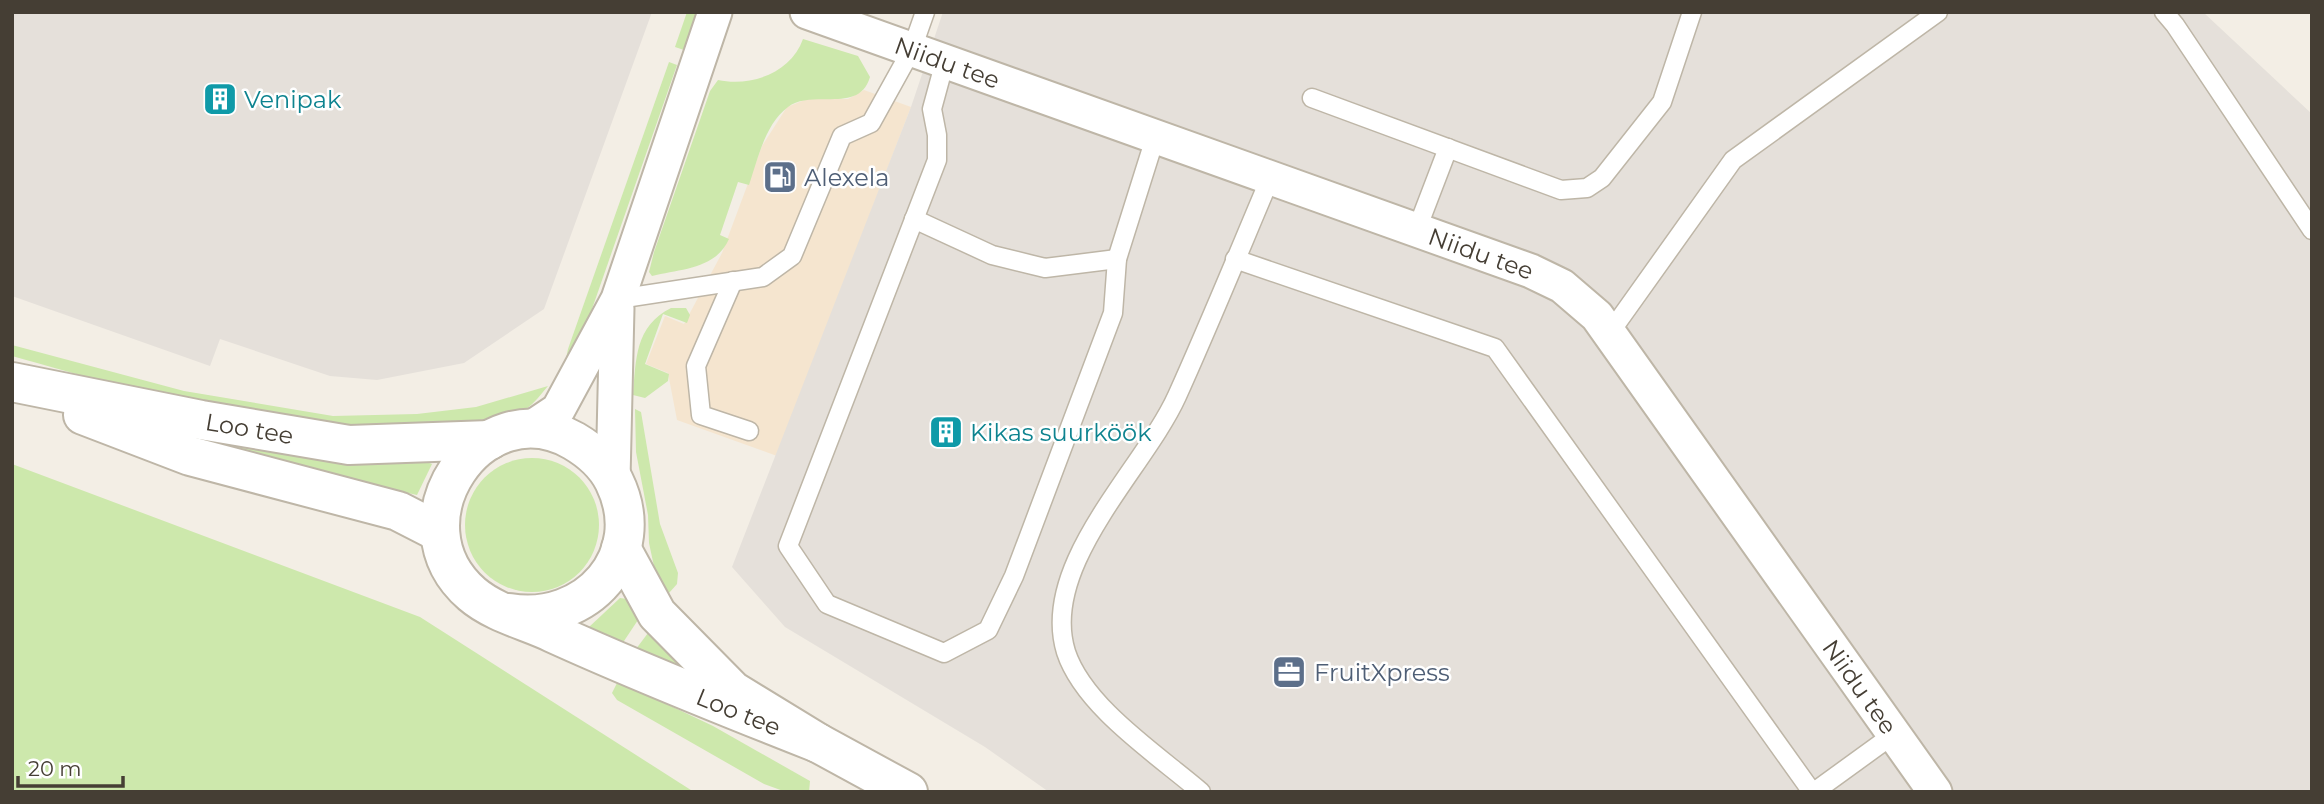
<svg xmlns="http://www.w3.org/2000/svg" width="2324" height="804" font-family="Montserrat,sans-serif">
	<rect width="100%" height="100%" fill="#f3eee5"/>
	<!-- commercial -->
	<path fill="#f5e5cf" d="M 864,90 L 911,107 L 777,456 L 677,420 L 668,373 L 646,364 L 665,316 L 684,324 L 722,253 L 762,146 L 787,107 L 807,99 L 848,99 Z"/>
	<!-- industrial -->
	<g fill="#e5e0da">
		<path d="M 12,12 L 652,12 L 544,309 L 464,363 L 377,380 L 330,376 L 220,339 L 210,366 L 12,296 Z"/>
		<path d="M 943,12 L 2203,12 L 2312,114 L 2312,792 L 1049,792 L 985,747 L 785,627 L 732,567 L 911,107 Z"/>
	</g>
	<!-- green -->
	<g fill="#cde8ac">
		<path d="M 687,12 L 697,12 L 684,50 L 675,47 Z"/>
		<path d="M 803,39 L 858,56 L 870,77 C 859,115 812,88 788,107 C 765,124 758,159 749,185 L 738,182 L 720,235 L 729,239 C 716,269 681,269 652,276 L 649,272 L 654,252 L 710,91 L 718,80 C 751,87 791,73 803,39 Z"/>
		<path d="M 669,62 L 677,65 L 577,352 L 564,368 L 568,349 Z"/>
		<path d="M 671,308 L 686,308 L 690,315 L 687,323 L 663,314 L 645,364 L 669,374 L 668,381 L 645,398 L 633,395 C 636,359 635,326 671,308 Z"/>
		<path d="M 12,345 L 184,391 L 333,416 L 417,414 L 476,407 L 548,386 C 542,393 534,404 526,409 C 516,414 500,415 489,418 C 351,453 148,394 12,356 Z"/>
		<path d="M 635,409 L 641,412 L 660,524 L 678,573 L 677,584 L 669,593 L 655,571 L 649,543 L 648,515 L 636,452 Z"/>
		<path d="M 192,433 L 424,461 L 432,464 L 417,495 L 198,446 Z"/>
		<circle cx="532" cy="525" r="67"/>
		<path d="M 12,464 L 420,617 L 694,792 L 12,792 Z"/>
		<path d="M 620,598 L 627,599 L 640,617 L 620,647 L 588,628 Z"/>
		<path d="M 651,629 L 696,674 L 633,653 Z"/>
		<path d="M 618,681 L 713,726 L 810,781 L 809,792 L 786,792 L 764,784 L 617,700 L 612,693 Z"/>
	</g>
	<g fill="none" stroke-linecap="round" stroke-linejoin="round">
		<!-- service casing -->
		<g stroke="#beb6a7" stroke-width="21">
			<g id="service">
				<path d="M 2164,12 L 2175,25 L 2312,230"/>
				<path d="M 945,61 L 932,109 L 937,135 L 937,160 L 788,546 L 827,604 L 944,653 L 988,630 L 1014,576 L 1113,313 L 1117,259 L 1156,135"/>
				<path d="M 1312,98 L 1561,190 L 1587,188 L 1602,178 L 1662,102 L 1692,12"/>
				<path d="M 914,219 L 992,255 L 1045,268 L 1117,259"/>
				<path d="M 1417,229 L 1448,148"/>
				<path d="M 1235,259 L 1495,348 L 1812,792"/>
				<path d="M 733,281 L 696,366 L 701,415 L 749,431"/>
				<path d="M 618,299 L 763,277 L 792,256 L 842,136 L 871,123 L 912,49 L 925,12"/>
				<path d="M 1609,334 L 1733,160 L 1938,12"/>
				<path d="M 1201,792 C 1158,755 1084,707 1066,652 C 1039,565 1144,469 1177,396 C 1210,323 1240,249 1271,176"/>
				<path d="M 1814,792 L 1894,734"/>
			</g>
		</g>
		<!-- minor casing -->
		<g stroke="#beb6a7" stroke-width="37">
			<g id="minor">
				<path id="s1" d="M 807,12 L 1531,271 L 1562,286 L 1597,316 L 1935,792"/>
				<path d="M 528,430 L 558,410 L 618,299 L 715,12"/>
				<path d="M 613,479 L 617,308"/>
			</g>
		</g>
		<!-- tertiary casing -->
		<g stroke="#beb6a7" stroke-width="42">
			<g id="tertiary">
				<path id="s2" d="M 12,382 L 201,420 L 349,445 L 490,440"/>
				<path d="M 83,415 L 190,456 L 398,511 L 439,532"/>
				<path d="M 621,548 L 657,614 L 733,691 L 818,743 L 908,792"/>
				<path id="s3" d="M 509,613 C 586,626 651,556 614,481 C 605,463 591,451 574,441 C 481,387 390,523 472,594 C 494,613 528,621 553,633 C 641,673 729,708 818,743"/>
			</g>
		</g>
		<!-- service -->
		<use href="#service" stroke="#fff" stroke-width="18"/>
		<!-- minor -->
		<use href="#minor" stroke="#fff" stroke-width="33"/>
		<!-- tertiary -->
		<use href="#tertiary" stroke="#fff" stroke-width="38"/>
	</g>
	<!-- icons -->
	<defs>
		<g id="building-square" transform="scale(1.75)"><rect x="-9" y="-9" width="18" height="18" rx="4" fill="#0f9aa8" stroke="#fff"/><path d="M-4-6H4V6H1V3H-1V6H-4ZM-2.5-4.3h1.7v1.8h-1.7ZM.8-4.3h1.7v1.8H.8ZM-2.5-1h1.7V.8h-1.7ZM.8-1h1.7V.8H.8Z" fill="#fff"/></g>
		<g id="fuel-square" transform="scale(1.75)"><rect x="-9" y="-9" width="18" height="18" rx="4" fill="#5c6f8a" stroke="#fff"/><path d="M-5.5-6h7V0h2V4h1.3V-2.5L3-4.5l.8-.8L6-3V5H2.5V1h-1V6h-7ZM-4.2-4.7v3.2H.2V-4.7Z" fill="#fff"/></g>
		<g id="office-square" transform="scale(1.75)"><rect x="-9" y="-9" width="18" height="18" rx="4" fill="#5c6f8a" stroke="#fff"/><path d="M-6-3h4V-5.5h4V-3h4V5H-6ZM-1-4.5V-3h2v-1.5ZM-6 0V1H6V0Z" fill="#fff"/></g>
	</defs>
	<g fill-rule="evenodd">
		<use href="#building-square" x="220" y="99"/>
		<use href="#fuel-square" x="780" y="177"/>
		<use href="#building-square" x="946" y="432"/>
		<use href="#office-square" x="1289" y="672"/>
	</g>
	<g text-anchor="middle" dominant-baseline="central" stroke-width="5" stroke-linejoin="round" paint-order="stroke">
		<!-- street labels -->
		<g font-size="24" fill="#453e34" stroke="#fff">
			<text stroke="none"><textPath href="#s1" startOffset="149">Niidu tee</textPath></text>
			<text stroke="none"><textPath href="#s1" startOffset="716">Niidu tee</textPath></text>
			<text stroke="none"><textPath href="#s2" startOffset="242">Loo tee</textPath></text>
			<text stroke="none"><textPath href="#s1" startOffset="1304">Niidu tee</textPath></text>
			<text stroke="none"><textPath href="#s3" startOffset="830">Loo tee</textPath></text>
		</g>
		<!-- culture labels -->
		<g font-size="24" fill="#0d838f" stroke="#fff" text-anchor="start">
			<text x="244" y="99">Venipak</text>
			<text x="970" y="432">Kikas suurköök</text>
		</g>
		<!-- service labels -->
		<g font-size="24" fill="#4e5e75" stroke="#fff" text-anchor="start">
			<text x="804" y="177">Alexela</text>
			<text x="1314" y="672">FruitXpress</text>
		</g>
	</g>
	<!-- border -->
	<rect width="2324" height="804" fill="none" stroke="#453e34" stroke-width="28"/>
	<!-- scale -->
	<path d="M18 776v10h105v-10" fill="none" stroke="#453e34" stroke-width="3.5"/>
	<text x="28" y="776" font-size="21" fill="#453e34" stroke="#ffffff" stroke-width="5" paint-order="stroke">20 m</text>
</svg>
